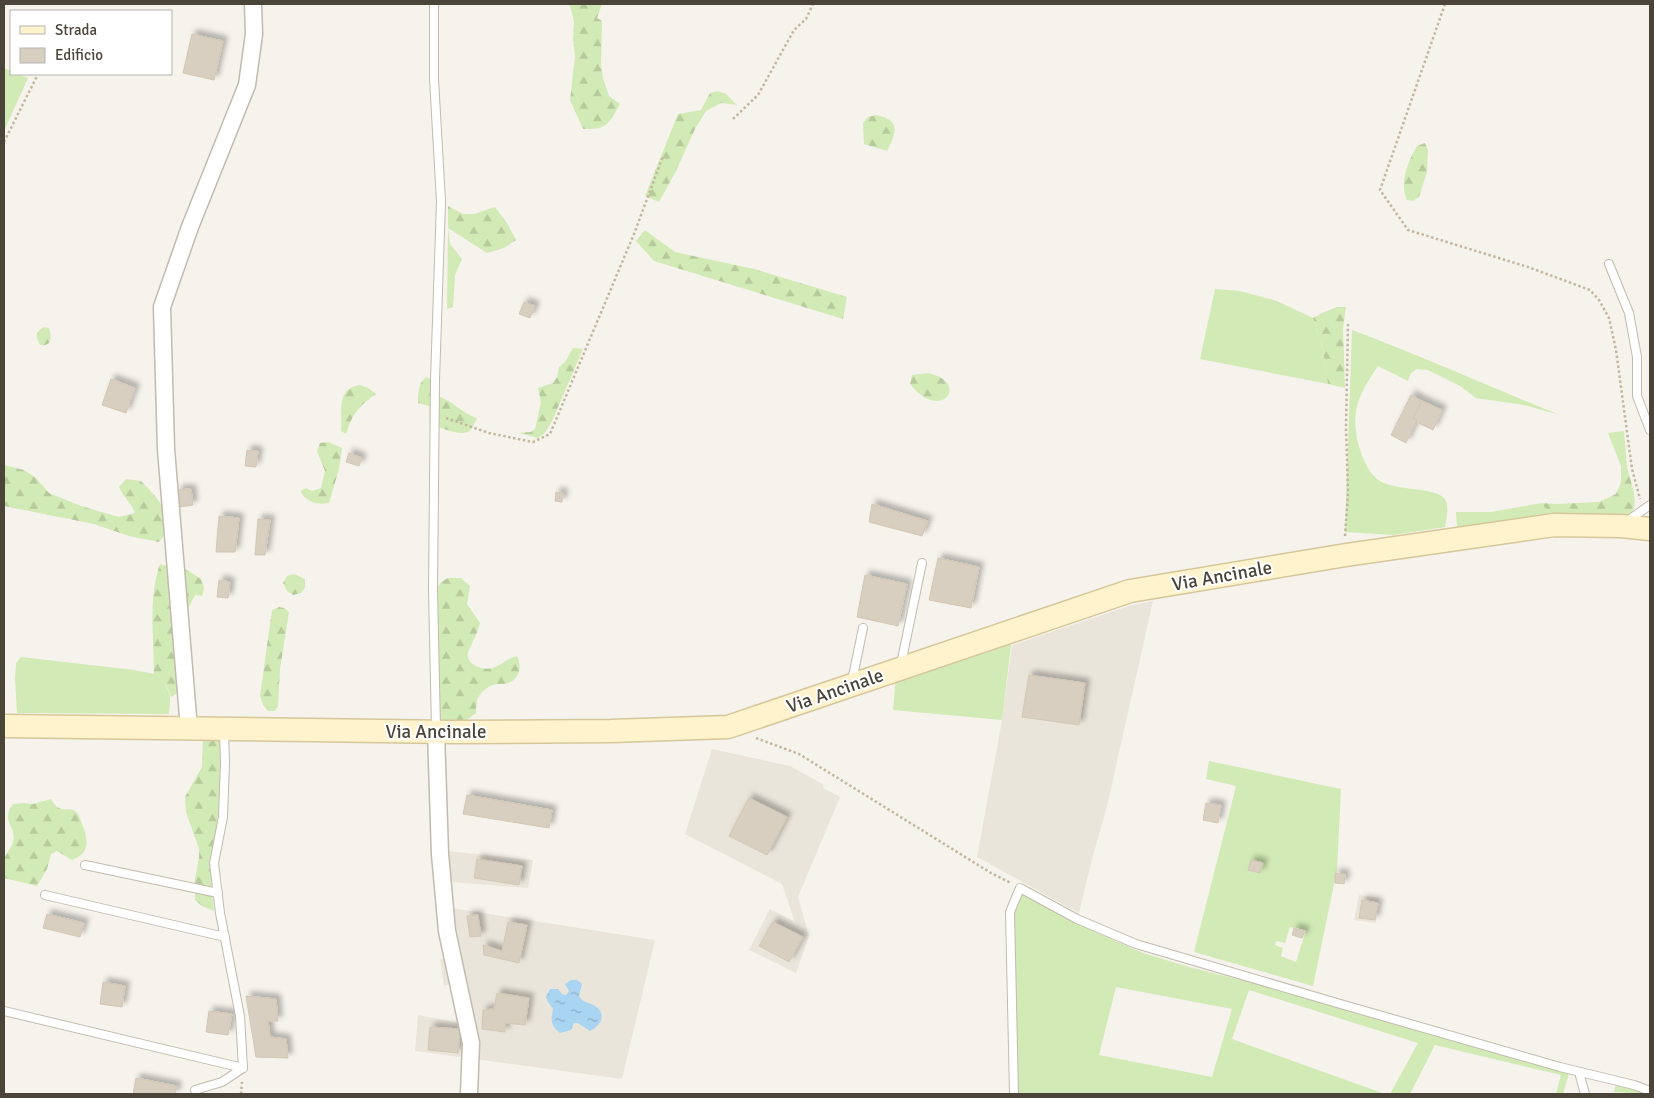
<svg xmlns="http://www.w3.org/2000/svg" width="1654" height="1098" font-family="Signika,sans-serif">
	<defs>
		<pattern id="forest-firs" width="22" height="20" patternUnits="userSpaceOnUse" patternTransform="scale(1.25)"><rect width="22" height="20" fill="#d2eab5"/><path d="M5 1l3.5 6h-7zM16 11l3.5 6h-7z" fill="#b6ca9c"/></pattern>
		<pattern id="water-ripples" width="26" height="14" patternUnits="userSpaceOnUse" patternTransform="scale(1.25)"><rect width="26" height="14" fill="#a9d4f2"/><path d="M2 4q2-2 4 0t4 0M15 11q2-2 4 0t4 0" fill="none" stroke="#8caec5"/></pattern>
		<filter id="shadow"><feDropShadow dx="4.5" dy="-4.5" stdDeviation="2.5" flood-color="#0004"/></filter>
	</defs>
	<rect width="100%" height="100%" fill="#f6f3ec"/>
	<!-- residential -->
	<g fill="#eae5da">
		<path d="M 1153,601 L 1107,806 L 1091,863 L 1079,913 L 977,857 L 1002,720 L 1012,645 L 1132,605 Z"/>
		<path d="M 712,749 L 790,766 L 824,785 L 823,788 L 840,797 L 798,897 L 809,936 L 796,973 L 749,950 L 770,909 L 795,922 L 782,884 L 685,834 Z"/>
		<path d="M 437,850 L 533,860 L 528,888 L 449,882 L 452,908 L 655,940 L 622,1079 L 415,1051 L 418,1015 L 459,1023 L 451,984 L 444,986 L 440,959 L 448,957 Z"/>
		<path d="M 1359,895 L 1379,898 L 1376,923 L 1354,920 Z"/>
	</g>
	<!-- grass -->
	<g fill="#d2eab5" fill-rule="evenodd">
		<path d="M 4,68 L 11,71 L 11,74 L 18,74 L 28,78 L 4,131 Z"/>
		<path d="M 448,228 L 450,244 L 462,259 L 455,275 L 453,307 L 447,309 Z"/>
		<path d="M 1215,289 L 1240,291 L 1277,301 L 1313,318 L 1323,349 L 1328,384 L 1200,359 Z"/>
		<path d="M 1352,330 C 1422,356 1490,387 1560,415 L 1524,405 L 1476,398 L 1460,386 L 1428,370 L 1417,369 L 1411,373 L 1408,381 L 1378,366 C 1369,379 1359,394 1356,411 C 1352,430 1362,470 1380,481 C 1397,491 1430,487 1443,497 C 1451,504 1446,519 1445,527 L 1393,535 L 1345,532 Z"/>
		<path d="M 1624,431 L 1627,467 L 1621,466 L 1608,433 Z"/>
		<path d="M 1542,503 L 1547,511 L 1556,515 L 1457,527 L 1456,512 L 1491,512 Z"/>
		<path d="M 1012,637 L 1002,720 L 893,710 L 896,676 Z"/>
		<path d="M 21,657 L 134,670 L 159,675 C 171,692 171,695 169,714 L 17,713 L 15,678 L 16,663 Z"/>
		<path d="M 1209,761 L 1341,789 L 1337,870 L 1313,986 L 1194,952 L 1236,786 L 1206,779 ZM 1290,927 L 1306,930 L 1296,962 L 1281,956 L 1283,948 L 1275,945 L 1276,941 L 1285,943 Z"/>
		<path d="M 1019,892 L 1075,923 L 1143,953 L 1189,967 L 1337,1004 L 1570,1070 L 1563,1094 L 1556,1094 L 1561,1075 L 1435,1045 L 1410,1094 L 1390,1094 L 1418,1043 L 1249,990 L 1232,1039 L 1385,1094 L 1013,1094 L 1010,912 ZM 1116,987 L 1232,1009 L 1212,1077 L 1099,1055 Z"/>
		<path d="M 1616,1083 L 1650,1094 L 1614,1092 Z"/>
	</g>
	<!-- forest -->
	<g fill="url(#forest-firs)">
		<path d="M 566,4 L 602,4 L 597,18 L 602,21 L 601,65 L 603,78 L 609,96 L 620,104 C 609,124 607,130 583,129 L 570,100 L 575,57 L 573,39 L 574,21 L 570,6 Z"/>
		<path d="M 718,91 L 726,94 L 737,105 L 721,103 L 706,111 L 695,129 L 676,171 L 659,202 L 645,196 L 678,114 L 701,110 L 710,93 Z"/>
		<path d="M 876,115 C 902,120 896,133 887,151 L 864,144 L 863,123 L 868,117 Z"/>
		<path d="M 1425,143 L 1428,150 L 1427,172 L 1419,197 L 1413,201 L 1407,200 C 1399,183 1408,161 1417,146 Z"/>
		<path d="M 448,206 L 463,214 L 474,214 L 495,207 L 507,223 L 516,240 L 504,248 L 487,253 L 448,228 Z"/>
		<path d="M 645,230 L 675,252 L 754,269 L 847,297 L 843,319 L 654,261 L 636,241 Z"/>
		<path d="M 1337,307 L 1346,307 L 1343,328 L 1345,388 L 1328,384 L 1323,349 L 1313,318 L 1322,313 Z"/>
		<path d="M 44,327 L 49,328 C 52,337 52,347 40,345 C 35,336 35,332 44,327 Z"/>
		<path d="M 573,348 L 583,349 L 553,419 L 545,433 L 538,438 L 519,433 L 531,432 L 535,429 L 541,402 L 538,388 L 553,383 L 557,377 L 559,367 L 565,362 Z"/>
		<path d="M 928,373 C 971,382 941,424 910,384 L 912,375 Z"/>
		<path d="M 426,377 L 433,380 L 434,395 C 450,398 461,413 477,418 C 475,422 472,430 468,432 C 458,436 440,427 430,424 L 429,406 L 418,403 C 418,393 418,383 426,377 Z"/>
		<path d="M 360,385 L 368,388 L 376,394 C 358,407 353,413 346,434 L 341,431 C 343,411 335,389 360,385 Z"/>
		<path d="M 328,442 L 342,448 L 339,469 L 329,503 C 318,505 309,503 302,494 L 301,491 L 306,488 L 312,491 L 321,488 L 325,471 L 317,451 L 320,443 Z"/>
		<path d="M 4,465 L 24,470 L 35,477 L 49,493 L 81,506 L 119,517 L 135,513 C 131,502 123,497 119,487 L 126,479 L 141,481 C 152,492 175,515 166,532 C 164,536 161,539 159,542 L 129,536 L 94,524 L 4,506 Z"/>
		<path d="M 1621,466 L 1627,467 C 1630,481 1640,501 1631,514 L 1556,515 L 1547,511 L 1542,503 L 1556,504 L 1599,502 L 1616,494 L 1621,482 Z"/>
		<path d="M 160,564 C 168,567 176,566 184,569 C 190,571 196,576 201,579 L 204,588 L 202,596 L 195,595 L 189,607 L 178,607 L 180,684 L 177,693 L 171,697 L 167,686 L 159,676 L 154,674 C 154,638 148,598 160,564 Z"/>
		<path d="M 294,574 L 305,579 L 305,587 L 301,593 L 293,595 L 287,591 L 283,583 L 287,576 Z"/>
		<path d="M 448,578 L 461,578 L 470,586 L 467,604 L 480,623 C 478,629 476,636 473,641 C 472,645 469,649 468,652 C 465,665 483,671 493,668 C 502,665 507,658 517,656 C 522,666 520,679 508,683 C 503,685 498,683 493,685 C 488,686 480,693 478,698 C 476,702 476,708 476,713 L 463,723 L 438,722 L 436,590 L 441,582 Z"/>
		<path d="M 279,607 L 284,608 L 289,612 L 280,669 L 278,706 L 275,711 L 268,711 L 263,705 L 260,696 L 272,610 Z"/>
		<path d="M 203,738 L 220,738 C 226,784 215,827 211,872 C 210,885 213,898 214,911 L 202,906 L 195,900 L 195,879 L 199,857 L 199,849 L 186,812 L 185,797 L 202,767 Z"/>
		<path d="M 51,799 C 61,817 69,804 77,813 C 79,816 81,820 82,824 C 88,839 91,853 72,860 L 57,851 L 51,854 L 47,869 L 37,886 L 4,878 C 4,872 3,866 4,861 C 5,854 11,849 13,842 C 17,826 0,821 13,804 L 24,803 L 33,804 Z"/>
	</g>
	<!-- water -->
	<path fill="url(#water-ripples)" d="M 571,980 L 577,980 L 582,984 L 579,996 C 583,1003 589,1002 595,1006 C 608,1015 600,1026 590,1031 L 578,1023 L 574,1023 L 571,1030 L 560,1033 C 550,1025 551,1020 553,1009 L 548,1002 L 546,997 L 550,989 L 558,989 L 562,994 L 566,995 L 569,991 L 565,984 Z"/>
	<!-- building -->
	<g fill="#d8cfc1" stroke="#d3c7b4" filter="url(#shadow)">
		<path d="M 192,34 L 223,41 L 214,80 L 183,73 Z"/>
		<path d="M 524,302 L 535,306 L 530,318 L 519,314 Z"/>
		<path d="M 111,379 L 135,388 L 126,413 L 102,405 Z"/>
		<path d="M 1411,395 L 1422,401 L 1413,418 L 1417,420 L 1406,443 L 1391,435 Z"/>
		<path d="M 1422,401 L 1442,410 L 1433,430 L 1416,422 L 1417,420 L 1413,418 Z"/>
		<path d="M 247,450 L 258,451 L 256,467 L 245,466 Z"/>
		<path d="M 349,453 L 362,458 L 359,466 L 346,462 Z"/>
		<path d="M 191,489 L 193,505 L 180,507 L 177,490 Z"/>
		<path d="M 556,492 L 563,493 L 562,502 L 555,501 Z"/>
		<path d="M 872,504 L 928,521 L 922,536 L 869,522 Z"/>
		<path d="M 219,516 L 239,518 L 235,552 L 216,552 Z"/>
		<path d="M 258,519 L 270,520 L 265,555 L 255,555 Z"/>
		<path d="M 938,558 L 979,567 L 971,608 L 929,600 Z"/>
		<path d="M 865,575 L 907,584 L 898,626 L 857,617 Z"/>
		<path d="M 219,580 L 230,582 L 228,598 L 217,597 Z"/>
		<path d="M 1029,675 L 1085,683 L 1079,725 L 1022,717 Z"/>
		<path d="M 467,795 L 552,810 L 549,828 L 463,814 Z"/>
		<path d="M 749,798 L 787,817 L 767,855 L 729,836 Z"/>
		<path d="M 1206,803 L 1221,805 L 1218,823 L 1203,820 Z"/>
		<path d="M 477,859 L 522,866 L 519,885 L 474,878 Z"/>
		<path d="M 1251,860 L 1263,863 L 1260,873 L 1248,870 Z"/>
		<path d="M 1335,873 L 1345,874 L 1344,884 L 1335,883 Z"/>
		<path d="M 1362,900 L 1378,903 L 1375,920 L 1359,918 Z"/>
		<path d="M 47,914 L 84,923 L 80,937 L 43,928 Z"/>
		<path d="M 478,915 L 481,936 L 470,937 L 467,916 Z"/>
		<path d="M 508,922 L 527,925 L 519,963 L 484,955 L 483,945 L 502,951 Z"/>
		<path d="M 773,922 L 803,937 L 789,962 L 759,946 Z"/>
		<path d="M 1294,928 L 1305,931 L 1302,938 L 1292,935 Z"/>
		<path d="M 103,982 L 125,986 L 122,1007 L 100,1004 Z"/>
		<path d="M 497,993 L 529,998 L 525,1025 L 505,1023 L 505,1032 L 482,1029 L 483,1010 L 494,1009 Z"/>
		<path d="M 246,996 L 276,999 L 278,1021 L 268,1021 L 270,1037 L 286,1039 L 288,1058 L 256,1057 Z"/>
		<path d="M 209,1011 L 232,1014 L 228,1035 L 206,1032 Z"/>
		<path d="M 430,1027 L 460,1029 L 458,1053 L 428,1050 Z"/>
		<path d="M 136,1078 L 177,1086 L 175,1094 L 133,1094 Z"/>
	</g>
	<g fill="none" stroke-linecap="round" stroke-linejoin="round">
		<!-- service casing -->
		<g stroke="#c2bbae" stroke-width="10">
			<g id="service">
				<path d="M 434,4 L 434,79 L 441,201 L 435,380 L 433,590 L 436,729"/>
				<path d="M 1609,264 L 1629,313 L 1637,357 L 1637,396 L 1650,430"/>
				<path d="M 1626,522 L 1650,505"/>
				<path d="M 901,664 L 922,563"/>
				<path d="M 852,681 L 863,628"/>
				<path d="M 224,731 L 225,762 L 223,817 L 214,863 L 220,913 L 240,1016 L 243,1068"/>
				<path d="M 85,865 L 218,893"/>
				<path d="M 45,895 L 225,937"/>
				<path d="M 4,1011 L 243,1068"/>
				<path d="M 1579,1072 L 1585,1094"/>
				<path d="M 195,1090 L 222,1082 L 243,1068"/>
				<path d="M 1014,1094 L 1010,912 L 1020,888 L 1077,919 L 1136,944 L 1337,1003 L 1560,1067 L 1634,1085 L 1650,1091"/>
			</g>
		</g>
		<!-- minor casing -->
		<g stroke="#c2bbae" stroke-width="19">
			<g id="minor">
				<path d="M 189,729 L 166,449 L 162,307 L 190,227 L 247,85 L 254,34 L 253,4"/>
				<path d="M 436,732 L 440,854 L 447,931 L 471,1043 L 469,1094"/>
			</g>
		</g>
		<!-- secondary casing -->
		<g stroke="#d6c79b" stroke-width="25">
			<path id="secondary" d="M 4,726 L 453,732 L 611,731 L 728,727 L 1130,591 L 1346,555 L 1554,525 L 1621,526 L 1650,529"/>
		</g>
		<!-- path -->
		<g stroke="#c4b79f" stroke-width="2.5" stroke-dasharray="2.5 2.5" stroke-linecap="butt">
			<path d="M 1445,4 L 1380,190 L 1408,230 L 1528,267 L 1590,290 L 1599,300 L 1609,318 L 1616,350 L 1632,469 L 1640,499"/>
			<path d="M 733,119 L 758,95 L 794,30 L 806,19 L 813,4"/>
			<path d="M 4,142 L 38,74"/>
			<path d="M 446,418 L 489,433 L 533,442 L 550,434 L 634,234 L 663,156"/>
			<path d="M 1345,536 L 1348,493 L 1346,427 L 1348,324"/>
			<path d="M 756,738 L 799,754 L 991,873 L 1011,883"/>
			<path d="M 241,1094 L 242,1082"/>
		</g>
		<!-- service -->
		<use href="#service" stroke="#fff" stroke-width="8"/>
		<!-- minor -->
		<use href="#minor" stroke="#fff" stroke-width="16"/>
		<!-- secondary -->
		<use href="#secondary" stroke="#fff3cd" stroke-width="22"/>
	</g>
	<g text-anchor="middle" dominant-baseline="central" stroke-width="4" stroke-linejoin="round" paint-order="stroke">
		<!-- street labels -->
		<g font-size="19" fill="#4b4439" stroke="#fff">
			<text transform="translate(1222 576) rotate(-10)">Via Ancinale</text>
			<text transform="translate(835 691) rotate(-19)">Via Ancinale</text>
			<text x="436" y="732">Via Ancinale</text>
		</g>
	</g>
	<!-- border -->
	<rect width="1654" height="1098" fill="none" stroke="#4b4439" stroke-width="10"/>
	<!-- legend -->
	<rect x="10" y="10" width="162" height="65" fill="#ffffff" stroke="#b7b4b0"/>
	<rect x="20" y="26" width="25" height="8" fill="#fff3cd" stroke="#b7b4b0"/>
	<text x="55" y="35" font-size="15" fill="#4b4439">Strada</text>
	<rect x="20" y="48" width="25" height="15" fill="#d8cfc1" stroke="#b7b4b0"/>
	<text x="55" y="60" font-size="15" fill="#4b4439">Edificio</text>
</svg>
